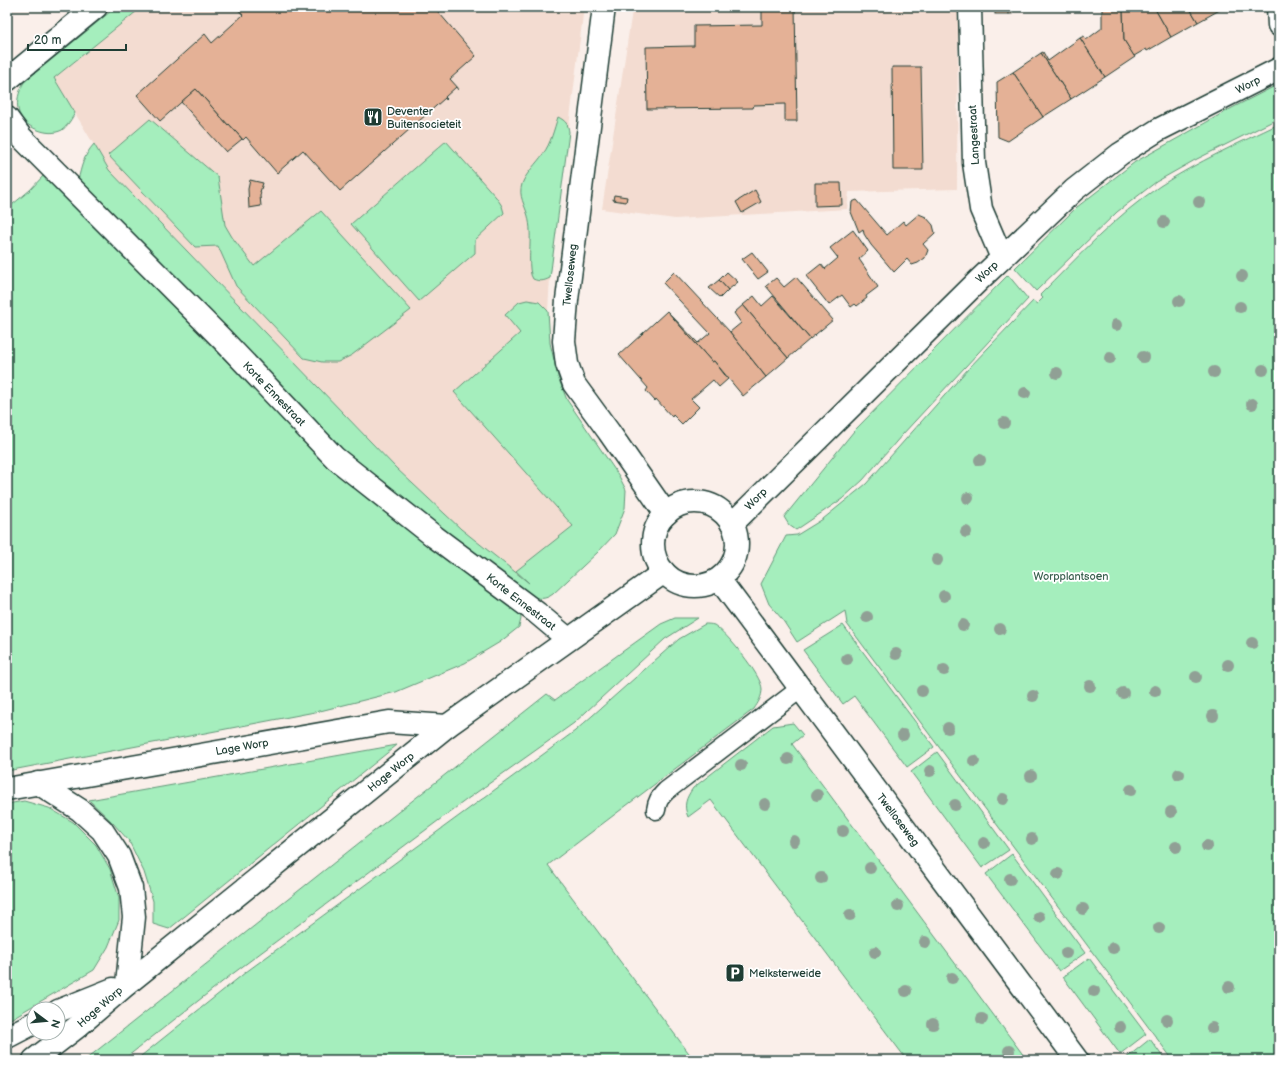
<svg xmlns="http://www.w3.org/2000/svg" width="1286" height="1067" font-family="'Balsamiq Sans',sans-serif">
	<rect width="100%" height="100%" fill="#faefea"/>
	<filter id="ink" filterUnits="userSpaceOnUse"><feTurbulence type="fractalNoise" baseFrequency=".025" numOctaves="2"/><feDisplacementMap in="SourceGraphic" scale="8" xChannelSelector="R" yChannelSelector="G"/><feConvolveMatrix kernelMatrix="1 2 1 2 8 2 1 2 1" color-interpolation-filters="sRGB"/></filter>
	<g filter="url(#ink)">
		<!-- built -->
		<g fill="#f3dcd1">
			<path d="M 142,7 L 584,7 L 550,278 L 548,311 L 550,343 L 558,377 L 567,400 L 619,476 L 626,490 L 625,508 L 615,534 L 598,552 L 548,598 L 461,529 L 396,468 L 109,170 L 54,78 Z"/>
			<path d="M 671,7 L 958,7 L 957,189 L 849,192 L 847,209 L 675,219 L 602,209 L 632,11 L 671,11 Z"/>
		</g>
		<!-- green -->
		<g fill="#a5eebd" stroke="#629678">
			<path d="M 116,7 L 142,7 L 54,78 L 75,113 C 72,118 67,127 62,130 C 54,134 46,133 38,130 C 15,121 13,102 24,82 Z"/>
			<path d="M 1279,84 L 1279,118 L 1195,160 L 1156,182 L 1117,212 L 1036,291 L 1015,268 L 1077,207 L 1135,162 L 1232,108 Z"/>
			<path d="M 558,117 C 566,121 568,124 569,132 L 550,278 C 544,281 540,282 533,279 C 527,271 531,244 530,231 C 530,226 529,221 528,216 C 525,205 518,196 522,184 C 526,173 537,163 543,154 C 551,143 554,129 558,117 Z"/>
			<path d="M 150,119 L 218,177 L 225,225 L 232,237 L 254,266 L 321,211 L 411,310 L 352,355 L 338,362 L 322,362 L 304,358 L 236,286 L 218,246 L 195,247 L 108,155 Z"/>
			<path d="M 1279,124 L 1279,1060 L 1173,1060 L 847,624 L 845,611 L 797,642 L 782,619 L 769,604 L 761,584 L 786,536 L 797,535 L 823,519 L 866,484 L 968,369 L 1033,301 L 1037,304 L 1043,298 L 1040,295 C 1078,257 1115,216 1160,186 C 1197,162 1239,143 1279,124 Z"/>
			<path d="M 446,141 L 496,197 L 502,206 L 504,213 L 475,240 L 475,253 L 419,301 L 351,224 Z"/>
			<path d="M 94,144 L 109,170 L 396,468 L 461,529 L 529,583 L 516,571 L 573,526 L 454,392 L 520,333 L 505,315 L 519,302 L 527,300 L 539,302 L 548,311 L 550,343 L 558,377 L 567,400 L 619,476 L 626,490 L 625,508 L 615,534 L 598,552 L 553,594 C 545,600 539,599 530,596 L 362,470 L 78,181 C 81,167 84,155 94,144 Z"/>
			<path d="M 44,175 L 336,473 L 520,612 L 521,619 L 519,627 L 500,642 L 465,663 L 396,692 L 320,711 L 7,771 L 7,209 L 30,190 Z"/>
			<path d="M 1008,275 L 1028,299 L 902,435 L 863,480 L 842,499 L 796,530 L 789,525 L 784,517 L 854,431 Z"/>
			<path d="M 675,618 L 698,618 L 665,639 L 574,723 L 466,800 L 231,975 L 123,1060 L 85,1060 L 547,694 L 555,700 L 661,624 Z"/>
			<path d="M 705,624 C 707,624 711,624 714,625 C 726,632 762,676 762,689 C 762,697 758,703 754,709 L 548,865 L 694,1060 L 136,1060 L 246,972 L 575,731 L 679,639 Z"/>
			<path d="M 843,625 L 934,747 L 907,767 L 854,696 L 843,704 L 803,650 Z"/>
			<path d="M 793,723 L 803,735 L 792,744 L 1027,1060 L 907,1060 L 711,800 L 688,817 C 683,805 686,798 693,788 L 773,726 Z"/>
			<path d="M 397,745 L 169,929 L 153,924 L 153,901 L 144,872 L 129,841 L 112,822 L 89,800 Z"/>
			<path d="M 937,752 L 1009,850 L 982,868 L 911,772 Z"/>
			<path d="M 24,801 L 49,808 L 73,822 L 96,845 L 110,869 L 119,898 L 119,920 L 108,947 L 94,970 L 7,1021 L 7,804 Z"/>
			<path d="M 1012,854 L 1085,953 L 1059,971 L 986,874 Z"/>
			<path d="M 1089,958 L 1146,1034 L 1120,1054 L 1063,977 Z"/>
			<path d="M 1150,1039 L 1165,1060 L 1125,1060 L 1125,1059 Z"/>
		</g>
		<!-- building -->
		<g fill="#e4b196" stroke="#1f3d34">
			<path d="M 236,7 L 434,7 L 476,56 L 450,79 L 459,89 L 458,90 L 456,87 L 445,97 L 447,99 L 446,100 L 445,98 L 340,191 L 303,150 L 277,173 L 246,137 L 243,140 L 229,124 L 228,125 L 196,89 L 160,121 L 137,95 L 205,34 L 212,43 L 243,15 Z"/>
			<path d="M 762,7 L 795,7 L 797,121 L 785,121 L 785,104 L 754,105 L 753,108 L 647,109 L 646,47 L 694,46 L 694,26 L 762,25 Z"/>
			<rect x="995" y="7" width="14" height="7"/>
			<rect x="1009" y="7" width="3" height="7"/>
			<path d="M 1102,7 L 1123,7 L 1124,40 L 1135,57 L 1105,77 L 1080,38 L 1084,36 L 1086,40 L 1102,28 Z"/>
			<path d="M 1123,7 L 1154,7 L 1171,37 L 1147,51 L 1146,49 L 1134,56 L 1124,40 Z"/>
			<path d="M 1154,7 L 1189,7 L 1198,22 L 1171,37 Z"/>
			<path d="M 1189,7 L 1225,7 L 1198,22 Z"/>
			<path d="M 1080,38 L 1105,77 L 1071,99 L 1041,53 L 1043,52 L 1048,61 Z"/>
			<path d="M 1041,53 L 1071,99 L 1043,117 L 1013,72 Z"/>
			<path d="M 892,67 L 921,67 L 923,170 L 893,170 Z"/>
			<path d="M 1013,72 L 1043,117 L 1008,141 L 998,137 L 997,82 Z"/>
			<path d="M 196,89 L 228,125 L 229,124 L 242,139 L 226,152 L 181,102 Z"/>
			<path d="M 250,180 L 263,183 L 260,192 L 261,192 L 260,196 L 261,206 L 249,208 L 248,189 Z"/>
			<path d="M 815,183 L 841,183 L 842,205 L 815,206 Z"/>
			<path d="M 755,190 L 761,202 L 742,213 L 736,202 Z"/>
			<path d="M 614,195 L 627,197 L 626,202 L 613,200 Z"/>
			<path d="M 857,200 L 887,235 L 903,221 L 906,225 L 919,214 L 926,217 L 933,225 L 935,233 L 923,244 L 928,250 L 925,258 L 918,263 L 912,265 L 907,259 L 894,272 L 871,245 L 864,234 L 863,229 L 859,232 L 851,212 L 852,202 Z"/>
			<path d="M 853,230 L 868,251 L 859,259 L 878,287 L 866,296 L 867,298 L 857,306 L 855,304 L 851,307 L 842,295 L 829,305 L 806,276 L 821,264 L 825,269 L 838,258 L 830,248 Z"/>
			<path d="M 752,252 L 768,272 L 758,279 L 742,259 Z"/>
			<path d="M 674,272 L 730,332 L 766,377 L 743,396 L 714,361 L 712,362 L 667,311 L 698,343 L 710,333 L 663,283 Z"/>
			<path d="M 727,272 L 738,282 L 728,290 L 719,280 Z"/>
			<path d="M 796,277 L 833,320 L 810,339 L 766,286 L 776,278 L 784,287 Z"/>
			<path d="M 719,280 L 728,290 L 720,298 L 709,288 Z"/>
			<path d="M 754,296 L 762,306 L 773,296 L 810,339 L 788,358 L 743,305 Z"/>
			<path d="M 743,305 L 788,358 L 766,377 L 730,332 L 741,323 L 734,313 Z"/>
			<path d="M 667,311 L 712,362 L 714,361 L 728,379 L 719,387 L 713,380 L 691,399 L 699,407 L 682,424 L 673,415 L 672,417 L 656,399 L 655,401 L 646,391 L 648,388 L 619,355 Z"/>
		</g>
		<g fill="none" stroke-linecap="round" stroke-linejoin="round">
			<!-- service casing -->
			<g stroke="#1f3d34" stroke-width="21">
				<path id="service" d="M 656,810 C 657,801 660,797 666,791 L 800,689"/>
			</g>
			<!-- minor casing -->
			<g stroke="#1f3d34" stroke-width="25">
				<g id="minor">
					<path d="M 970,7 L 974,163 L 981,209 L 1002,258"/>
					<path d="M 1278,7 L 1279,25"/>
					<path d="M 7,80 L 96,7"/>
					<path d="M 7,118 L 21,137 L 222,339 L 335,458 L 435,537 L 537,613 L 568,639"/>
					<path d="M 719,579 L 1077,1060"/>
				</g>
			</g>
			<!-- tertiary casing -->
			<g stroke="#1f3d34" stroke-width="25">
				<g id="tertiary">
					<path d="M 604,7 L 567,300 L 564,341 L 567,364 L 574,384 L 609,432 L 666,514"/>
					<circle cx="695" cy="544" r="42"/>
					<path d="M 732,524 L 978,281 L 1074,190 L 1120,154 L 1158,130 L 1279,69"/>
					<path d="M 38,783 L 80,810 L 102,830 L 119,856 L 131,888 L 134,917 L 127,984"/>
					<path d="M 7,789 L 389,722 L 447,726"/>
					<path d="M 58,1011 L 113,989"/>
					<path d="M 7,1037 L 34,1023"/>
					<path d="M 34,1060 L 77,1027 L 127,984 L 447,726 L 664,572"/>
				</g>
			</g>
			<!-- service -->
			<use href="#service" stroke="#fff" stroke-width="18"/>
			<!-- minor -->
			<use href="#minor" stroke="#fff" stroke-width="22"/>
			<!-- tertiary -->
			<use href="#tertiary" stroke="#fff" stroke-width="22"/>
		</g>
		<!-- trees -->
		<g fill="#90a095">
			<circle cx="1199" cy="202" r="6"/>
			<circle cx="1164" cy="222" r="6"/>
			<circle cx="1242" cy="276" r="6"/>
			<circle cx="1179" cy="301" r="6"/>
			<circle cx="1240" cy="307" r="6"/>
			<circle cx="1116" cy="325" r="6"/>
			<circle cx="1143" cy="357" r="6"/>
			<circle cx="1110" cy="358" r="6"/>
			<circle cx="1263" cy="370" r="6"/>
			<circle cx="1214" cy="372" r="6"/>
			<circle cx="1057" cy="373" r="6"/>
			<circle cx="1025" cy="393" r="6"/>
			<circle cx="1252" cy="404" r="6"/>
			<circle cx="1004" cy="423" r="6"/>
			<circle cx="980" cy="460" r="6"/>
			<circle cx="968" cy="498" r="6"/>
			<circle cx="966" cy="532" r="6"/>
			<circle cx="937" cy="560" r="6"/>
			<circle cx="944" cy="596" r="6"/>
			<circle cx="867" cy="617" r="6"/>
			<circle cx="963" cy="625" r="6"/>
			<circle cx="1000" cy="629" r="6"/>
			<circle cx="1252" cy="643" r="6"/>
			<circle cx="896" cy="654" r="6"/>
			<circle cx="847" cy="659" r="6"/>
			<circle cx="1228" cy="665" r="6"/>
			<circle cx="944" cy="670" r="6"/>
			<circle cx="1196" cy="677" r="6"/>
			<circle cx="1090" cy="686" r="6"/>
			<circle cx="922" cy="691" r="6"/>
			<circle cx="1155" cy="691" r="6"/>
			<circle cx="1123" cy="693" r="6"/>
			<circle cx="1033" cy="696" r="6"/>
			<circle cx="1213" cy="716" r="6"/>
			<circle cx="948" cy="728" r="6"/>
			<circle cx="903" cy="735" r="6"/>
			<circle cx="788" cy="759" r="6"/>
			<circle cx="974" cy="761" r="6"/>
			<circle cx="741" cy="765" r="6"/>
			<circle cx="930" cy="771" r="6"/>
			<circle cx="1179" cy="774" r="6"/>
			<circle cx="1031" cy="776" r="6"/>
			<circle cx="1131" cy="790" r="6"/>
			<circle cx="817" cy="795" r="6"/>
			<circle cx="1003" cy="799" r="6"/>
			<circle cx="765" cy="804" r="6"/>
			<circle cx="955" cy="805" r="6"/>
			<circle cx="1171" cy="812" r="6"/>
			<circle cx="843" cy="831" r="6"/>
			<circle cx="1032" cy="839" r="6"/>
			<circle cx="794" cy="841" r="6"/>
			<circle cx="984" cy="843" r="6"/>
			<circle cx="1207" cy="846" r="6"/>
			<circle cx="1176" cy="847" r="6"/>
			<circle cx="870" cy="868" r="6"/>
			<circle cx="1058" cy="874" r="6"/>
			<circle cx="821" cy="878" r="6"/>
			<circle cx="1010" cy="879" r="6"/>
			<circle cx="898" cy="906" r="6"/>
			<circle cx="1083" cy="909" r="6"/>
			<circle cx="850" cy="915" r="6"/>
			<circle cx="1039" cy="917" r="6"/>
			<circle cx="1159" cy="928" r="6"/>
			<circle cx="925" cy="942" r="6"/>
			<circle cx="1113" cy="948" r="6"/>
			<circle cx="875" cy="952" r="6"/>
			<circle cx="1066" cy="953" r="6"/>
			<circle cx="952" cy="978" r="6"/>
			<circle cx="1229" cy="987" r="6"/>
			<circle cx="906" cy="991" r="6"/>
			<circle cx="1094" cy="991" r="6"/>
			<circle cx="982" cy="1019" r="6"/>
			<circle cx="1167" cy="1020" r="6"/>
			<circle cx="933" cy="1024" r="6"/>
			<circle cx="1120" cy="1027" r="6"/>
			<circle cx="1212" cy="1028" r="6"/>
			<circle cx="1009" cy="1051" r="6"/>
		</g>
	</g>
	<!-- icons -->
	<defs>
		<g id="restaurant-square" transform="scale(1)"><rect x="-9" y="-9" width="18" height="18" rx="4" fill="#1f3d34" stroke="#fff"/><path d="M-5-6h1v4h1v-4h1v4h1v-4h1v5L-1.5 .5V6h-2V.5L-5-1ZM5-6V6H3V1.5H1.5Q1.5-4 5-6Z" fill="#fff"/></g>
		<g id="parking-square" transform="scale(1)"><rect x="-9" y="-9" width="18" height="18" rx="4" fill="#1f3d34" stroke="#fff"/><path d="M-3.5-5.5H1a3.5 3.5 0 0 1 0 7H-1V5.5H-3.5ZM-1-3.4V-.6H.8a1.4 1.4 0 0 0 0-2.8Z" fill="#fff"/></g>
	</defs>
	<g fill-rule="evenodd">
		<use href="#restaurant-square" x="373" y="117"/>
		<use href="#parking-square" x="735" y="973"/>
	</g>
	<g text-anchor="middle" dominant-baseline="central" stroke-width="3.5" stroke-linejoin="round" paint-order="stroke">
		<!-- street labels -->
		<g font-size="11" fill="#1f3d34" stroke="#fff">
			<text transform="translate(1248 85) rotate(-27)">Worp</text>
			<text transform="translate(974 135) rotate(-93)">Langestraat</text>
			<text transform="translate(987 272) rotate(-44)">Worp</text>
			<text transform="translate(570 275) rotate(-84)">Twelloseweg</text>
			<text transform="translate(274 394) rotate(46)">Korte Ennestraat</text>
			<text transform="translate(756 499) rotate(-45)">Worp</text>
			<text transform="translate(521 602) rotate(38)">Korte Ennestraat</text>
			<text transform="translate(242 747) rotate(-10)">Lage Worp</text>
			<text transform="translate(391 772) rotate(-39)">Hoge Worp</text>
			<text transform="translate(898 820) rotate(53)">Twelloseweg</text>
			<text transform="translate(100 1007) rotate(-41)">Hoge Worp</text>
		</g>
		<!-- poi labels -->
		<g font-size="11" fill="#1f3d34" stroke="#fff" text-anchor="start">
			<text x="387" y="111">Deventer<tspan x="387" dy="13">Buitensocieteit</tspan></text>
			<text x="749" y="973">Melksterweide</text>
		</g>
		<!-- park labels -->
		<g font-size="11" fill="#3a604f" stroke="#fff">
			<text x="1071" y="576">Worpplantsoen</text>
		</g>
	</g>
	<!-- margin -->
	<rect width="1286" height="1067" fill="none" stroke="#fff" stroke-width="24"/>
	<rect x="12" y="12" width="1262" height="1043" fill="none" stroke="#1f3d34" stroke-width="1.5" filter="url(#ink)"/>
	<!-- north arrow -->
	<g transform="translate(46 1021) rotate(106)"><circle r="19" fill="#ffffff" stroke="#a5b1ae"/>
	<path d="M0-3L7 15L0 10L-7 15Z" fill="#1f3d34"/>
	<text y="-6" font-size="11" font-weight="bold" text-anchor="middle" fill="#1f3d34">N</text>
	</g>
	<!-- scale -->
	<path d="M28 44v6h98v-6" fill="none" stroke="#1f3d34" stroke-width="2"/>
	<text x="34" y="44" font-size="12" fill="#1f3d34" stroke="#ffffff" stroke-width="3" paint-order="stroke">20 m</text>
</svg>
